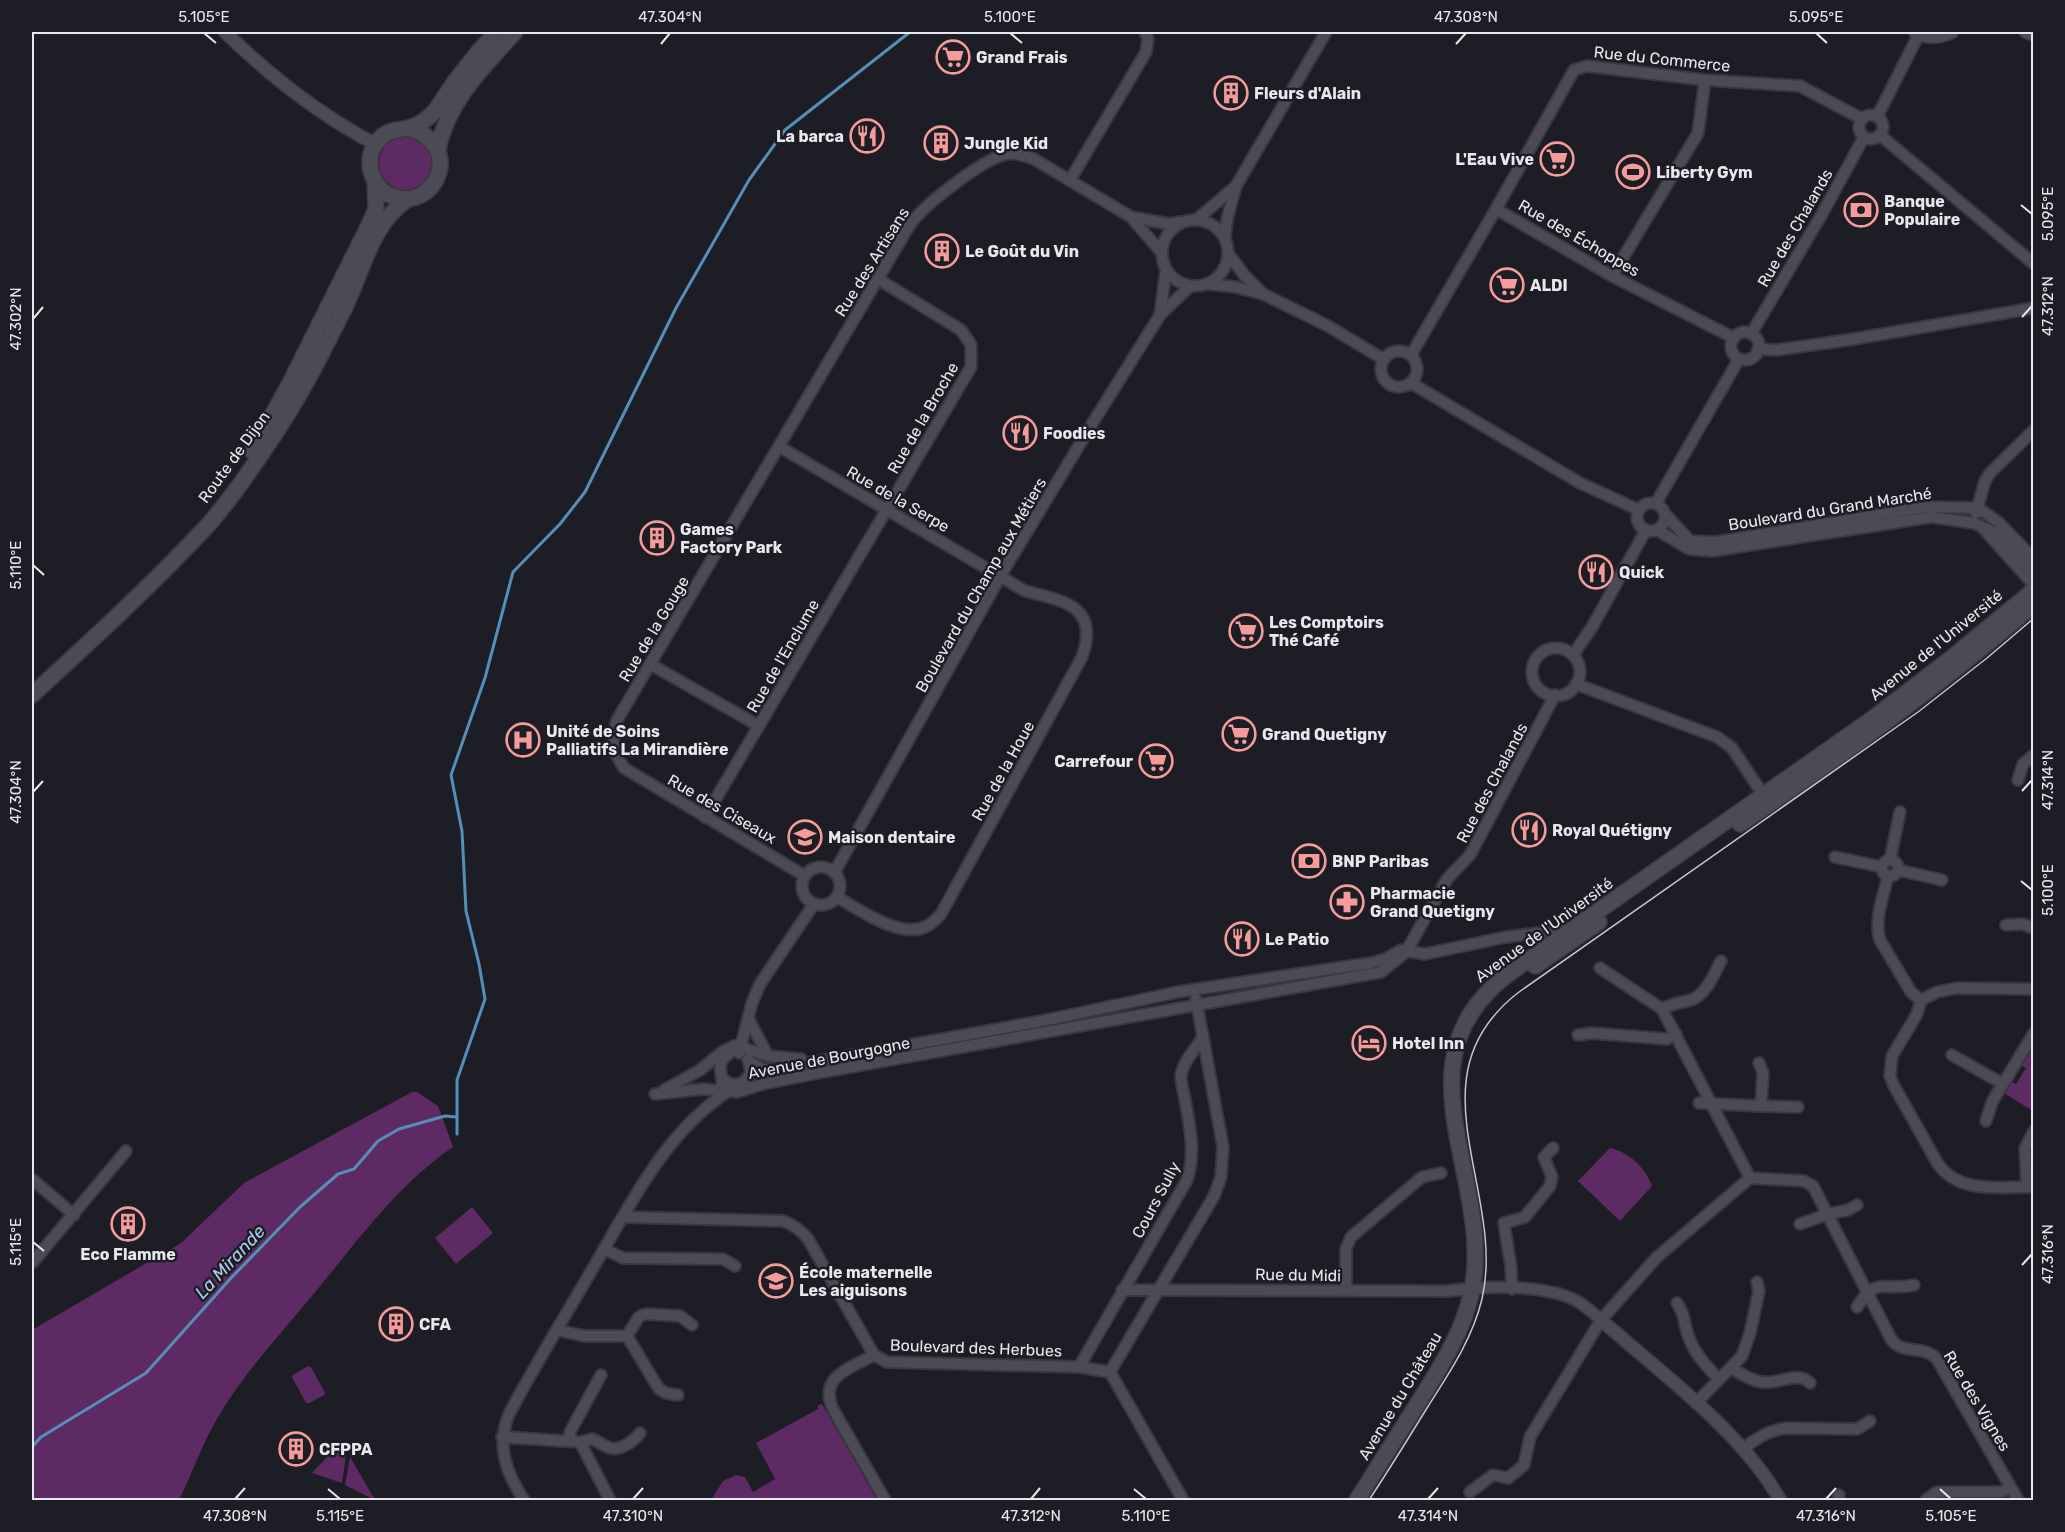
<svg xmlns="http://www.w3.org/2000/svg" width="2065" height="1532" font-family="Rubik,sans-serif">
	<rect width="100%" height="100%" fill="#1d1d25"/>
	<!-- green -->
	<g fill="#5e2a64">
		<circle cx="406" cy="163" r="27"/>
		<path d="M 2031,1045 L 2033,1046 L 2033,1111 L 2002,1092 L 2009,1080 L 2016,1084 L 2026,1068 L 2019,1064 Z"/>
		<path d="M 412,1092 L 417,1092 L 438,1106 L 453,1147 C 396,1186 356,1243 312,1296 C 278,1337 239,1378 213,1426 C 200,1450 191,1476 179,1500 L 32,1500 L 32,1330 L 181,1243 L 244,1183 Z"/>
		<path d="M 1610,1148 C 1629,1152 1645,1167 1652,1186 L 1620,1221 L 1578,1181 Z"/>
		<path d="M 472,1207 L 493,1233 L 456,1264 L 435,1238 Z"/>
		<path d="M 308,1366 L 311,1367 L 325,1393 L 324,1395 L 309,1403 L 306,1403 L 292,1377 L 293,1375 Z"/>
		<path d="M 822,1404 L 877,1500 L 711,1500 L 723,1481 L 736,1475 L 745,1477 L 753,1492 L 775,1479 L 756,1443 L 818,1409 L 818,1405 Z"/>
		<path d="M 339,1444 L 343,1446 L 346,1455 L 342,1483 L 312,1473 Z"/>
		<path d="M 350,1457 L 375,1500 L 345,1485 Z"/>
	</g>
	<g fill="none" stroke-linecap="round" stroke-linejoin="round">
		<!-- stream -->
		<g stroke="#558eb9" stroke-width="3">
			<path d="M 457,1134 L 457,1080 L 485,999 L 479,964 L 466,911 L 462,831 L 451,775 L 485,678 L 513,572 L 560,524 L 585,492 L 676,308 L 749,180 L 785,130 L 910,32"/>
			<path d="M 32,1447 L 41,1437 L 146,1373 L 231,1278 L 300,1207 L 338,1174 L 354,1169 L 378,1141 L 399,1129 L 445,1116 L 457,1117"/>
		</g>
		<!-- minor casing -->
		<g stroke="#38383f" stroke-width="14">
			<g id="minor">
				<circle cx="1871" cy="127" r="12"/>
				<path d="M 1877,117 L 1919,34"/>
				<path d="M 1880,135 L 2034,264"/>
				<path d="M 1070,180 L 1146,52 L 1148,39 L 1145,32"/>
				<path d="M 1496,209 L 1574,70 L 1587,66 L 1705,80 L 1800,86 L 1862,119"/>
				<path d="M 1131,217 L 1169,224 L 1181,222"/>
				<circle cx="1195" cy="253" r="33"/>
				<path d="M 1196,220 L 1236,186"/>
				<path d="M 1225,238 L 1227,219 L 1236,186 L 1326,32"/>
				<path d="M 1228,253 L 1244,275 L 1263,294"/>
				<path d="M 1612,276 L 1698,133 L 1705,80"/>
				<path d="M 1207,284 L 1235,287 L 1263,294 L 1328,326 L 1383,359"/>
				<path d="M 1160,315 L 1166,270"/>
				<circle cx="1745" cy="346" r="14"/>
				<path d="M 1751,334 L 1822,214 L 1864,137"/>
				<path d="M 1758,349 L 1776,350 L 1848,340 L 2034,308"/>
				<circle cx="1399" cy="369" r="18"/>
				<path d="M 1411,355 L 1496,209 L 1612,276 L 1734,338"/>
				<path d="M 1411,383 L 1580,483 L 1639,510"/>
				<path d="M 780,447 L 1025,591 C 1064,601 1100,606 1082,657 L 941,914 C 937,918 932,924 927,926 C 901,940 860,910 837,897"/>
				<circle cx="1651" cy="517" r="14"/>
				<path d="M 1656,503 L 1739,359"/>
				<path d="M 1976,513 L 1985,481 L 1990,473 L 2034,430"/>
				<path d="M 1665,514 L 1690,541 L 1716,542 L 1926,507 L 1978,508 L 1998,522 L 2034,559"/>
				<path d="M 1986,528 L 2000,535 L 2034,573"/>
				<path d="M 1657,530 L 1689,549 L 1712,551 L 1931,517 L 1974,523 L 1981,526 L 2034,585"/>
				<circle cx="1556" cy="672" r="24"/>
				<path d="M 1573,655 L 1592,627 L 1646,530"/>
				<path d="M 650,664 L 759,726"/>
				<path d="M 1576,684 L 1717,737 L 1732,748 L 1766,799"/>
				<path d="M 2018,780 L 2023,764 L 2034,755"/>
				<path d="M 705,817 L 971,367 L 971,345 L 961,330 L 878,279"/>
				<path d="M 1835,857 L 1882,867"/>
				<circle cx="1890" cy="868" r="8"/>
				<path d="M 1890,860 L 1900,812"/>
				<circle cx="821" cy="886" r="19"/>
				<path d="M 1898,870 L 1942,880"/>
				<path d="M 834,873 L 1001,575 L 1092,424 L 1160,315 L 1190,286"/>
				<path d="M 805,876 L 624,768 C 612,749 611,742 617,720 L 909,226 C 923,205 982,160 1006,154 C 1015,152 1025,156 1034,159 L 1131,217 L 1161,252"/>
				<path d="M 1888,876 C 1883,897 1874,920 1880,940 L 1911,992 L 1921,1000"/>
				<path d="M 2006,925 L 2022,924 L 2034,928"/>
				<path d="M 1600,968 L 1662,1009 L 1750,1178 L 1804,1181 L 1813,1186 L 1891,1339 C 1903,1356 1923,1344 1937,1359 L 2018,1500"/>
				<path d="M 2034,989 L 1957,988 L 1937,992 L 1921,1000 L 1917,1014 L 1892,1056 L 1890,1076 L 1894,1086 L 1938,1164 C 1960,1195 2000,1186 2034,1187"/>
				<path d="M 1662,1009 C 1672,1003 1680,1003 1691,1000 C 1706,995 1714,974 1721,961"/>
				<path d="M 748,1018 L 768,1056"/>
				<path d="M 1578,1035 L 1591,1033 L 1667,1039 L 1676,1034"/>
				<path d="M 739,1053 L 752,1003 L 760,984 L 814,904"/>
				<path d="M 1952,1055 L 2003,1084"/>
				<path d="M 749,1061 L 762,1069 L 770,1070 L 1042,1021 L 1178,992 L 1371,963 L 1386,959 L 1401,950 L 1425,954 L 1506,937 L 1570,929"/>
				<path d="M 722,1078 C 733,1089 746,1085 751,1071 L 748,1059"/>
				<path d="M 664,1090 L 700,1070 L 722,1052 L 734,1046 L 740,1047 L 768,1056 L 801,1059"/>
				<path d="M 655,1094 L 703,1089 L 737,1092 L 763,1084 L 823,1072 L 1381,972 L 1406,952 L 1447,879 L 1470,855 L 1555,695"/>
				<path d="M 720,1096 C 721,1091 722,1085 722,1081 C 721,1069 716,1062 729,1054"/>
				<path d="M 1699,1103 L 1761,1106 L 1763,1073 L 1759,1063"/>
				<path d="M 1761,1106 L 1798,1107"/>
				<path d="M 1986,1121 L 1992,1102 L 2034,1033"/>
				<path d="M 32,1179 L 74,1215"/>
				<path d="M 2027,1187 L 2025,1148 L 2034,1131"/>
				<path d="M 623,1217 L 783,1221 C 794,1225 801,1230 808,1239 L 874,1355 L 887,1362 L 1079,1367 L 1110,1372"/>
				<path d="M 1800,1224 L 1828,1214 L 1848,1210 L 1857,1205"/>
				<path d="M 604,1249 L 623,1258 L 723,1259 L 735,1266"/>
				<path d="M 33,1262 L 126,1151"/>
				<path d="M 1512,1289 L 1511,1267 L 1504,1223 L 1525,1217 L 1550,1186 L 1552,1177 L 1544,1157 L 1553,1148"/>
				<path d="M 1122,1290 L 1448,1291 C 1483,1286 1543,1284 1575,1300 C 1585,1305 1593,1313 1601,1320"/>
				<path d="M 1346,1290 L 1346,1249 L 1351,1237 L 1422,1177 L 1441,1173"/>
				<path d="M 1677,1303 C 1685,1313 1684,1324 1688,1335 C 1694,1353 1706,1366 1719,1379"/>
				<path d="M 1857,1307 C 1877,1275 1883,1292 1914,1285"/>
				<path d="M 557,1330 L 584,1336 L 627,1336 L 659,1389 L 666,1393 L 678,1395"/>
				<path d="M 627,1336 L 638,1318 L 642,1315 L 647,1314 L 680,1316 L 692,1325"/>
				<path d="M 874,1355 C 849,1369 817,1377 834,1411 L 885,1500"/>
				<path d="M 1079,1367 L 1187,1180 C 1196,1153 1190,1128 1185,1100 C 1184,1093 1181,1084 1181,1077 C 1182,1061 1197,1049 1203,1036"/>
				<path d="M 1731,1368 C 1740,1373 1751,1381 1762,1382 C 1779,1385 1797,1370 1810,1383"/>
				<path d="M 1110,1372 L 1214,1196 L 1221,1177 L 1223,1147 L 1196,999"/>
				<path d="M 1110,1372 L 1183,1500"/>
				<path d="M 1696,1403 L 1742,1356 L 1750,1333 L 1759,1291 L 1757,1282"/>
				<path d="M 502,1437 L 580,1442 L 610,1500"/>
				<path d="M 570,1440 L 570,1432 L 601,1375"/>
				<path d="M 580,1442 L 592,1439 C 598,1441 603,1446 610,1448 C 620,1451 634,1441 640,1433"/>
				<path d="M 1743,1449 C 1756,1438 1771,1429 1788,1428 L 1857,1429 L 1870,1421"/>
				<path d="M 1470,1492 L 1493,1475 L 1508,1478 L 1524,1465 L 1530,1437 L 1601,1320 L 1657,1257 L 1750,1178"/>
				<path d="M 524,1500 C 506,1473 496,1445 509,1414 C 534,1367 562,1321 589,1275 C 628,1209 664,1132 730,1090"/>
				<path d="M 1838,1500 L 1839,1495"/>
				<path d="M 1926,1500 L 1937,1492 L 2001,1492 L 2010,1488"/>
			</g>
		</g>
		<!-- tertiary casing -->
		<g stroke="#38383f" stroke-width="15">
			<g id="tertiary">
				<path d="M 225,32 C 269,75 320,115 375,144"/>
				<path d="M 1915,32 C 1927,39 1939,38 1952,32"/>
				<path d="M 2026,32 L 2034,35"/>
				<path d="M 1601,1320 C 1660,1372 1742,1432 1780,1500"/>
			</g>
		</g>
		<!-- secondary casing -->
		<g stroke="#38383f" stroke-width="18">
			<g id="secondary">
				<path d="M 408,128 C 466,144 436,213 392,196 C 383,193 377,186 373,177 C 368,166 369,152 377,142 C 387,129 395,131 409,128 C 420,125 429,118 436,110 L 456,80 L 479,51 L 497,32"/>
				<path d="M 438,149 C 447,102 484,66 515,32"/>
				<path d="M 252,451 L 288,387 L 369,225 L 376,209 L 375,183"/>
				<path d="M 32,695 C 92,640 152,585 208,525 C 231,499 251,470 270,441 C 298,401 321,355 343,311 C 363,272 370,224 408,199"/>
				<path d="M 1740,824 C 1841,756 1941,685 2034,604"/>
				<path d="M 1535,966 L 1599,922"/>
				<path d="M 1357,1500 C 1376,1470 1395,1439 1415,1408 C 1438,1371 1463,1334 1472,1290 C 1494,1179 1393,1062 1507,975 L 1872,719 L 1949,660 L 2034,590"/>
			</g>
		</g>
		<!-- minor -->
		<use href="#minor" stroke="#4b4b55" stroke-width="10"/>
		<!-- tertiary -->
		<use href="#tertiary" stroke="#4b4b55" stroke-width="12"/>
		<!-- secondary -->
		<use href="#secondary" stroke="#4b4b55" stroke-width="15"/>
		<!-- tram -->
		<path stroke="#c6c6cc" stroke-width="1.5" d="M 1369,1500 C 1389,1470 1408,1439 1427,1408 C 1449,1373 1472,1340 1482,1299 C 1507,1191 1408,1077 1519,992 L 1918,712 L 1987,658 L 2034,618"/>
	</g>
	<!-- ticks -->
	<path fill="none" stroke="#e7e7ed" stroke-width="2" d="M 204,33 L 216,43M 1010,33 L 1022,43M 1816,33 L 1827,43M 661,44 L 670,33M 1456,44 L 1466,33M 2021,205 L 2032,214M 2022,317 L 2032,306M 33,319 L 43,307M 33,565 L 44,575M 2022,791 L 2032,780M 33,792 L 43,781M 2021,881 L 2032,890M 33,1242 L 44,1251M 2022,1265 L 2032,1254M 328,1489 L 340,1499M 1134,1489 L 1146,1499M 1940,1489 L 1951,1499M 235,1499 L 245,1488M 633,1499 L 643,1488M 1031,1499 L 1040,1488M 1428,1499 L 1438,1488M 1826,1499 L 1836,1488"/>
	<!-- icons -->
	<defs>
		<g id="supermarket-ring" transform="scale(1.725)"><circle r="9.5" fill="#1d1d25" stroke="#f59b99" stroke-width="1.5"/><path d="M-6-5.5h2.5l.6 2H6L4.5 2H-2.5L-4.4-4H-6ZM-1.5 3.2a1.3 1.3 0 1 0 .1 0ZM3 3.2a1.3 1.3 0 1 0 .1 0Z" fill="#f59b99"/></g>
		<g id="building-ring" transform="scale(1.725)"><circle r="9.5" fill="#1d1d25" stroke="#f59b99" stroke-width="1.5"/><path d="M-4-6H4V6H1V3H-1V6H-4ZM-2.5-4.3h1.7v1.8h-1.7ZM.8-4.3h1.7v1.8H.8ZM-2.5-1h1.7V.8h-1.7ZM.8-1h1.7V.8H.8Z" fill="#f59b99"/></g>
		<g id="restaurant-ring" transform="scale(1.725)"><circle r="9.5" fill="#1d1d25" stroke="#f59b99" stroke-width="1.5"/><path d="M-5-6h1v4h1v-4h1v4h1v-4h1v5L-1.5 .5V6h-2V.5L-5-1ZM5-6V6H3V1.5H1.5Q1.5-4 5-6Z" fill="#f59b99"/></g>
		<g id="stadium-ring" transform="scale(1.725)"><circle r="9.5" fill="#1d1d25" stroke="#f59b99" stroke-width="1.5"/><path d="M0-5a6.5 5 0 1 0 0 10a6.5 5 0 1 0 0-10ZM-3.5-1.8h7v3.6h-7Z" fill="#f59b99"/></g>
		<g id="bank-ring" transform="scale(1.725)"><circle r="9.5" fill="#1d1d25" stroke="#f59b99" stroke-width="1.5"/><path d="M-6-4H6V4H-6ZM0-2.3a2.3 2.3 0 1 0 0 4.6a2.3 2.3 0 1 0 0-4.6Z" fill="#f59b99"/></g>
		<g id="hospital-ring" transform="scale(1.725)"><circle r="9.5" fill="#1d1d25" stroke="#f59b99" stroke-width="1.5"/><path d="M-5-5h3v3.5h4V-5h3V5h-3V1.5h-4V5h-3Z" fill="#f59b99"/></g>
		<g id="university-ring" transform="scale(1.725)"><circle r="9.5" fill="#1d1d25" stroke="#f59b99" stroke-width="1.5"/><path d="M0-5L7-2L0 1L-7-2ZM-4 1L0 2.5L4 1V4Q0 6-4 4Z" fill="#f59b99"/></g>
		<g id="pharmacy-ring" transform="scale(1.725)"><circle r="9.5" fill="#1d1d25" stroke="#f59b99" stroke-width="1.5"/><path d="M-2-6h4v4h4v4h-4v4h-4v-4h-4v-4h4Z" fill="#f59b99"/></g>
		<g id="hotel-ring" transform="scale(1.725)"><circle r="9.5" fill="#1d1d25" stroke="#f59b99" stroke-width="1.5"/><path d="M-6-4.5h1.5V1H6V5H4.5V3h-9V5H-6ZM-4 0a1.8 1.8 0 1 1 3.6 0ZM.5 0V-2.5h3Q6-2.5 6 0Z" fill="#f59b99"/></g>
		<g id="school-ring" transform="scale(1.725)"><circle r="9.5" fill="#1d1d25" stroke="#f59b99" stroke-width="1.5"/><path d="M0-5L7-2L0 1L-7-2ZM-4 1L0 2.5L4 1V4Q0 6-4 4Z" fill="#f59b99"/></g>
	</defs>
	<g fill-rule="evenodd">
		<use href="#supermarket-ring" x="953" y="57"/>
		<use href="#building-ring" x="1231" y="93"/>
		<use href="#restaurant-ring" x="867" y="136"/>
		<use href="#building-ring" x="941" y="143"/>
		<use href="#supermarket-ring" x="1557" y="159"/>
		<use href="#stadium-ring" x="1633" y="172"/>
		<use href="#bank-ring" x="1861" y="210"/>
		<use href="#building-ring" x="942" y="251"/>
		<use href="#supermarket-ring" x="1507" y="285"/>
		<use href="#restaurant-ring" x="1020" y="433"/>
		<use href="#building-ring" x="657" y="538"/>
		<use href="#restaurant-ring" x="1596" y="572"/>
		<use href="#supermarket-ring" x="1246" y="631"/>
		<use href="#supermarket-ring" x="1239" y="734"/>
		<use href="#hospital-ring" x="523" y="740"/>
		<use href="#supermarket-ring" x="1156" y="761"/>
		<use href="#restaurant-ring" x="1529" y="830"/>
		<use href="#university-ring" x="805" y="837"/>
		<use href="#bank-ring" x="1309" y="861"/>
		<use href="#pharmacy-ring" x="1347" y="902"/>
		<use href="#restaurant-ring" x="1242" y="939"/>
		<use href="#hotel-ring" x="1369" y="1043"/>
		<use href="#building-ring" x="128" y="1224"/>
		<use href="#school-ring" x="776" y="1281"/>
		<use href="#building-ring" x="396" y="1324"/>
		<use href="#building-ring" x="296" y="1449"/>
	</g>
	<g text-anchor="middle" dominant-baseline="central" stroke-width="5" stroke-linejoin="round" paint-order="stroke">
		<!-- poi labels -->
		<g font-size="16" font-weight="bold" fill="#e7e7ed" stroke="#1d1d25" text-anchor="start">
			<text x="976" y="57">Grand Frais</text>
			<text x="1254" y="93">Fleurs d'Alain</text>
			<text x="844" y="136" text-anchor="end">La barca</text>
			<text x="964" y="143">Jungle Kid</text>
			<text x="1534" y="159" text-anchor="end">L'Eau Vive</text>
			<text x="1656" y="172">Liberty Gym</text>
			<text x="1884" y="201">Banque<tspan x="1884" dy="18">Populaire</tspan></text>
			<text x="965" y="251">Le Goût du Vin</text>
			<text x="1530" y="285">ALDI</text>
			<text x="1043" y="433">Foodies</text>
			<text x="680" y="529">Games<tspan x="680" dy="18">Factory Park</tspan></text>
			<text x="1619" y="572">Quick</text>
			<text x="1269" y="622">Les Comptoirs<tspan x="1269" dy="18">Thé Café</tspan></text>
			<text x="546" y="731">Unité de Soins<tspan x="546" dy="18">Palliatifs La Mirandière</tspan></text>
			<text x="1262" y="734">Grand Quetigny</text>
			<text x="1133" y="761" text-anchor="end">Carrefour</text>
			<text x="1552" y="830">Royal Quétigny</text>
			<text x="828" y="837">Maison dentaire</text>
			<text x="1332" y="861">BNP Paribas</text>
			<text x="1370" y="893">Pharmacie<tspan x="1370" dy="18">Grand Quetigny</tspan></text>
			<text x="1265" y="939">Le Patio</text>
			<text x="1392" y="1043">Hotel Inn</text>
			<text x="128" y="1254" text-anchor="middle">Eco Flamme</text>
			<text x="799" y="1272">École maternelle<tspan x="799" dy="18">Les aiguisons</tspan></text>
			<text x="419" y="1324">CFA</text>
			<text x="319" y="1449">CFPPA</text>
		</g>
		<!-- street labels -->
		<g font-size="16" fill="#e7e7ed" stroke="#1d1d25">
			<text transform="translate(1662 59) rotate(6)">Rue du Commerce</text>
			<text transform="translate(1795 228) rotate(-60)">Rue des Chalands</text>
			<text transform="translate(1579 238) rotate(30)">Rue des Échoppes</text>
			<text transform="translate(872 262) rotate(-58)">Rue des Artisans</text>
			<text transform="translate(923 418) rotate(-60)">Rue de la Broche</text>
			<text transform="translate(234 457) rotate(-54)">Route de Dijon</text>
			<text transform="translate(898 499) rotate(30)">Rue de la Serpe</text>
			<text transform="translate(1830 509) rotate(-9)">Boulevard du Grand Marché</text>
			<text transform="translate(981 585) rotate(-60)">Boulevard du Champ aux Métiers</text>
			<text transform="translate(654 629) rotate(-59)">Rue de la Gouge</text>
			<text transform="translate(1936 645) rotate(-39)">Avenue de l'Université</text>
			<text transform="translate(783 656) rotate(-60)">Rue de l'Enclume</text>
			<text transform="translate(1003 771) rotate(-61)">Rue de la Houe</text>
			<text transform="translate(1492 783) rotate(-62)">Rue des Chalands</text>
			<text transform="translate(722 809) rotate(30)">Rue des Ciseaux</text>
			<text transform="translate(1544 930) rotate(-36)">Avenue de l'Université</text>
			<text transform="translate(829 1058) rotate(-11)">Avenue de Bourgogne</text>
			<text transform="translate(1156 1200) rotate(-62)">Cours Sully</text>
			<text transform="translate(1298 1275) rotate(1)">Rue du Midi</text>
			<text transform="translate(976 1348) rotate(2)">Boulevard des Herbues</text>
			<text transform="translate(1400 1396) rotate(-59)">Avenue du Château</text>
			<text transform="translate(1977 1401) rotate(59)">Rue des Vignes</text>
		</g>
		<!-- water labels -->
		<g font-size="18" font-style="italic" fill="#accff0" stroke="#1d1d25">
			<text transform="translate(230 1262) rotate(-47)">La Mirande</text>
		</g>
	</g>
	<!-- border -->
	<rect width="2065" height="1532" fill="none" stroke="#1d1d25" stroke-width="66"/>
	<rect x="33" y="33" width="1999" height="1466" fill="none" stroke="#e7e7ed" stroke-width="2"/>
	<g font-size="15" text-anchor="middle" fill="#e7e7ed">
		<text x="204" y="22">5.105°E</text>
		<text x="670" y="22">47.304°N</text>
		<text x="1010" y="22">5.100°E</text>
		<text x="1466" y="22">47.308°N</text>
		<text x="1816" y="22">5.095°E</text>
		<text transform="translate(2048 214) rotate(-90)" y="5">5.095°E</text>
		<text transform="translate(2048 306) rotate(-90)" y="5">47.312°N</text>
		<text transform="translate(16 319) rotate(-90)" y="5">47.302°N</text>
		<text transform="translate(16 565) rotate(-90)" y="5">5.110°E</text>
		<text transform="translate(2048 780) rotate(-90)" y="5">47.314°N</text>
		<text transform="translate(16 792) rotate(-90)" y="5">47.304°N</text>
		<text transform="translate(2048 890) rotate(-90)" y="5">5.100°E</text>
		<text transform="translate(16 1242) rotate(-90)" y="5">5.115°E</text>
		<text transform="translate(2048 1254) rotate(-90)" y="5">47.316°N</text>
		<text x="235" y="1521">47.308°N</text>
		<text x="340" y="1521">5.115°E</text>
		<text x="633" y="1521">47.310°N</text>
		<text x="1031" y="1521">47.312°N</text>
		<text x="1146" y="1521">5.110°E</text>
		<text x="1428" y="1521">47.314°N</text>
		<text x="1826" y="1521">47.316°N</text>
		<text x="1951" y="1521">5.105°E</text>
	</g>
</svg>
